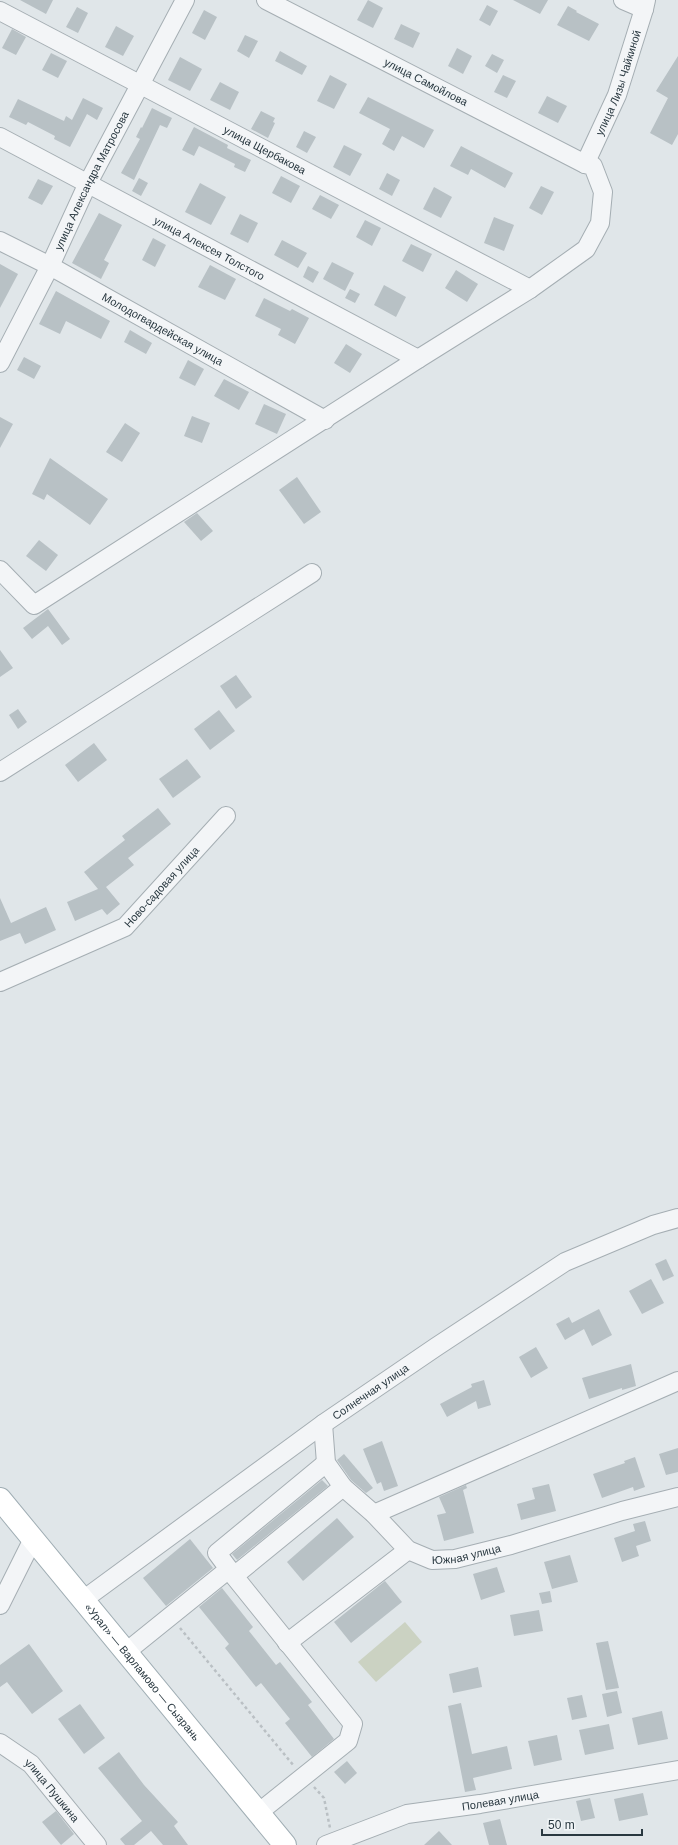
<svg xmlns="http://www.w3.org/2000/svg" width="678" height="1845" font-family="Arial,sans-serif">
	<rect width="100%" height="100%" fill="#e0e6e9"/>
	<!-- green -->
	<path fill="#cbd2c2" d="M 405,1622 L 422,1642 L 376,1682 L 358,1662 Z"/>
	<!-- building -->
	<g fill="#b8c1c5">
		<path d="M 20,0 L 53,0 L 46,14 Z"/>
		<path d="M 368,0 L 383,8 L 373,28 L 357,20 Z"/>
		<path d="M 513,0 L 548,0 L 540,14 Z"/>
		<path d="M 487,5 L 498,11 L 490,26 L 479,20 Z"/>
		<path d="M 568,6 L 577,11 L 576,12 L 599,24 L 589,41 L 557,25 Z"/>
		<path d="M 77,7 L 88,13 L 78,33 L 66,27 Z"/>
		<path d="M 204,10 L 217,17 L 205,40 L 192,33 Z"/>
		<path d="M 401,24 L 420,33 L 413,48 L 394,39 Z"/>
		<path d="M 116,26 L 134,36 L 123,56 L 105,47 Z"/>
		<path d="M 12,29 L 26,37 L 16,55 L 2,48 Z"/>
		<path d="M 245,35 L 258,41 L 249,58 L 237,51 Z"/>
		<path d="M 457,48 L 472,56 L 463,74 L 448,66 Z"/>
		<path d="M 280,51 L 307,66 L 302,75 L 275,61 Z"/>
		<path d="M 51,53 L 67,61 L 58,78 L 42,70 Z"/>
		<path d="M 492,54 L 504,60 L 497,73 L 485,66 Z"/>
		<path d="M 678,56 L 678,134 L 672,145 L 650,133 L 668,98 L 656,91 Z"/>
		<path d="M 180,57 L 202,69 L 190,91 L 168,80 Z"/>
		<path d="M 330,75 L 347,84 L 334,109 L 317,101 Z"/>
		<path d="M 503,75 L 516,81 L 507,98 L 494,92 Z"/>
		<path d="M 220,82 L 239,92 L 230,110 L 210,100 Z"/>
		<path d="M 547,96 L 567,106 L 558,123 L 538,113 Z"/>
		<path d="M 368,97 L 434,130 L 424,148 L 402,136 L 394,151 L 382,144 L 390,129 L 359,113 Z"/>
		<path d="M 83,98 L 103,108 L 97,120 L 87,114 L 70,147 L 54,139 L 55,136 L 28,122 L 26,125 L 9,117 L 18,99 L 64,121 L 66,116 L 72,120 Z"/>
		<path d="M 152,108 L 172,118 L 167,128 L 160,125 L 134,180 L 121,173 L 140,139 L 136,137 L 141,127 L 142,128 Z"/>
		<path d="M 261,111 L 275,118 L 273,122 L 275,123 L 268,138 L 251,129 Z"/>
		<path d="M 194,127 L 228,145 L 227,148 L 251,160 L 245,172 L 234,167 L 235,164 L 199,146 L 194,156 L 182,150 Z"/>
		<path d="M 304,131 L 316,137 L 307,153 L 296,147 Z"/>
		<path d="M 344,145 L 362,154 L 350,176 L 333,167 Z"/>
		<path d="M 461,146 L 513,173 L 505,188 L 471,169 L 468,175 L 450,166 Z"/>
		<path d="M 387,173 L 400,180 L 392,196 L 379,189 Z"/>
		<path d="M 281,176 L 300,186 L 291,203 L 272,193 Z"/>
		<path d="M 139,178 L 148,183 L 141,196 L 132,191 Z"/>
		<path d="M 38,179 L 53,186 L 42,205 L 28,198 Z"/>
		<path d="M 200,183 L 226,197 L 211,225 L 185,212 Z"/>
		<path d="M 541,186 L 554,192 L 542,215 L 529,208 Z"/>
		<path d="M 434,187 L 452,197 L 441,218 L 423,209 Z"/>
		<path d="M 320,195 L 339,205 L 331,219 L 312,209 Z"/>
		<path d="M 99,213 L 122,225 L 104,260 L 109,263 L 101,279 L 72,263 Z"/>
		<path d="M 240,214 L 258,223 L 248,243 L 230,234 Z"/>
		<path d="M 494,217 L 514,225 L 504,251 L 484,243 Z"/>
		<path d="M 365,220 L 381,228 L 372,246 L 356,237 Z"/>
		<path d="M 153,238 L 166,245 L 155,267 L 142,260 Z"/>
		<path d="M 282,240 L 307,253 L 298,268 L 274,255 Z"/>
		<path d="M 411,244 L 432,254 L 423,272 L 402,261 Z"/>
		<path d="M 332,262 L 354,273 L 345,291 L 323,279 Z"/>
		<path d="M 0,264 L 18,274 L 0,308 Z"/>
		<path d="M 210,265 L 236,279 L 225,300 L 198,287 Z"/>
		<path d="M 308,266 L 319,272 L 313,283 L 303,277 Z"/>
		<path d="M 456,270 L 478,284 L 467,302 L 445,288 Z"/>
		<path d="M 384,285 L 406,297 L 396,317 L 374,305 Z"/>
		<path d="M 350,289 L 360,294 L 355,303 L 345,298 Z"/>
		<path d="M 56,291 L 110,321 L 101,339 L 66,321 L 60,334 L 39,324 Z"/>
		<path d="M 264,298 L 290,311 L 292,309 L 309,318 L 295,344 L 278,335 L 281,329 L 255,316 Z"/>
		<path d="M 130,330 L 152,343 L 146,354 L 124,342 Z"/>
		<path d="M 346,344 L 362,354 L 350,373 L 334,363 Z"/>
		<path d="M 24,357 L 41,366 L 34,379 L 17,370 Z"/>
		<path d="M 188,360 L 204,369 L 195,386 L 179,378 Z"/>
		<path d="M 224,379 L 249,392 L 239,410 L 214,396 Z"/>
		<path d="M 264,404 L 286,414 L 277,434 L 255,424 Z"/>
		<path d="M 192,416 L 210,423 L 202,443 L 184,436 Z"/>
		<path d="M 0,417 L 13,424 L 0,448 Z"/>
		<path d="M 125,423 L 140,433 L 122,462 L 106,452 Z"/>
		<path d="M 50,458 L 108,499 L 90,525 L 47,494 L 44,500 L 32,494 Z"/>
		<path d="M 297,477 L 321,512 L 304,524 L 279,490 Z"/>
		<path d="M 197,513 L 213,531 L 201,541 L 184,522 Z"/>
		<path d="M 39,540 L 58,555 L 46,571 L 26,556 Z"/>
		<path d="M 48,609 L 70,639 L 62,645 L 48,626 L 32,639 L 23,628 Z"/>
		<path d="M 0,650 L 13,668 L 0,677 Z"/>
		<path d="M 236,675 L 252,697 L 236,709 L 220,686 Z"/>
		<path d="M 18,709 L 27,722 L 18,729 L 9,715 Z"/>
		<path d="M 219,710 L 235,731 L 210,750 L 194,729 Z"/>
		<path d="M 94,743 L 107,760 L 78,782 L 65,765 Z"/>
		<path d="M 187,759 L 201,777 L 173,798 L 159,779 Z"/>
		<path d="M 158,808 L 171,824 L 128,858 L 134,865 L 106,887 L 120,904 L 107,915 L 102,909 L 75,921 L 67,902 L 98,889 L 84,872 L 125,840 L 122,836 Z"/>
		<path d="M 0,898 L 11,923 L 46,907 L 56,930 L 25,944 L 20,933 L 0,941 Z"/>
		<path d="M 666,1259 L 674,1276 L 663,1281 L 655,1264 Z"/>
		<path d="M 651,1279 L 664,1303 L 642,1314 L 629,1291 Z"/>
		<path d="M 599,1309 L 612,1335 L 592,1346 L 584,1329 L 565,1340 L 556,1324 L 569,1317 L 572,1323 Z"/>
		<path d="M 536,1347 L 548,1368 L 531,1378 L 519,1357 Z"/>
		<path d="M 631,1364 L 636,1386 L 622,1390 L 622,1388 L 589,1399 L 582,1378 Z"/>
		<path d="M 484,1380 L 491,1405 L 478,1409 L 476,1401 L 447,1417 L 440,1404 L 472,1387 L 471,1384 Z"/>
		<path d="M 382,1441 L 398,1486 L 384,1491 L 381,1482 L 377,1484 L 363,1449 Z"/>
		<path d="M 678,1448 L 678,1472 L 666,1475 L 659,1454 Z"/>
		<path d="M 344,1454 L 373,1488 L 366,1493 L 351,1480 L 337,1460 Z"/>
		<path d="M 635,1457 L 645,1487 L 634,1491 L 633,1487 L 602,1498 L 593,1474 L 625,1463 L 624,1461 Z"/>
		<path d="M 322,1480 L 328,1486 L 237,1560 L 232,1554 Z"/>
		<path d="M 549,1484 L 556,1511 L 521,1520 L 517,1504 L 535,1499 L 532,1488 Z"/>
		<path d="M 466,1485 L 467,1488 L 463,1490 L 474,1533 L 444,1541 L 437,1515 L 446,1513 L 439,1497 Z"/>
		<path d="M 337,1518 L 354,1537 L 303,1581 L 287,1562 Z"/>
		<path d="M 645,1521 L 651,1541 L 636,1546 L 639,1556 L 622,1562 L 614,1538 L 635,1531 L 633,1524 Z"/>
		<path d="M 190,1539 L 213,1568 L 166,1606 L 143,1578 Z"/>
		<path d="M 570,1555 L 578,1582 L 552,1589 L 544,1562 Z"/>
		<path d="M 497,1567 L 505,1592 L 481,1600 L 473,1574 Z"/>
		<path d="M 385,1581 L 402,1602 L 351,1643 L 334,1622 Z"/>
		<path d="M 222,1588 L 253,1627 L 249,1631 L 276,1665 L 280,1662 L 312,1702 L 308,1705 L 334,1739 L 312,1757 L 285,1723 L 290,1719 L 261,1683 L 256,1687 L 225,1648 L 229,1644 L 199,1607 Z"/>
		<path d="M 550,1591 L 552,1602 L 542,1604 L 539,1593 Z"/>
		<path d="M 539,1610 L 543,1631 L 514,1636 L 510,1615 Z"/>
		<path d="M 608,1641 L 619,1688 L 606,1690 L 596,1643 Z"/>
		<path d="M 29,1644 L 63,1691 L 32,1714 L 7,1682 L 0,1687 L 0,1665 Z"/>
		<path d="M 478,1667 L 482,1687 L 453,1693 L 449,1674 Z"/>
		<path d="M 617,1691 L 622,1713 L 607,1717 L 602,1694 Z"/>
		<path d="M 582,1695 L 587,1717 L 572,1720 L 567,1698 Z"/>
		<path d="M 461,1703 L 472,1754 L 507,1746 L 512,1769 L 473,1778 L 476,1790 L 465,1792 L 448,1706 Z"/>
		<path d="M 80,1704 L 105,1738 L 84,1754 L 58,1719 Z"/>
		<path d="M 662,1711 L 668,1739 L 638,1745 L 632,1718 Z"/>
		<path d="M 609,1724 L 614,1749 L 585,1755 L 579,1730 Z"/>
		<path d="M 557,1735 L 562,1760 L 534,1766 L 528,1741 Z"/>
		<path d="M 119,1752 L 144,1785 L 178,1822 L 174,1826 L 188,1845 L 163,1845 L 151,1831 L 134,1845 L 125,1845 L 120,1839 L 142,1821 L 98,1768 Z"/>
		<path d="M 347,1761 L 357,1773 L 345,1784 L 334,1772 Z"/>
		<path d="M 643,1793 L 648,1815 L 619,1821 L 614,1799 Z"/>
		<path d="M 590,1798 L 595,1818 L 581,1821 L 576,1801 Z"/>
		<path d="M 56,1811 L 74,1834 L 61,1845 L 42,1822 Z"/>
		<path d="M 500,1819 L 507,1845 L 489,1845 L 483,1823 Z"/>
		<path d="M 439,1831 L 452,1845 L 424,1845 Z"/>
	</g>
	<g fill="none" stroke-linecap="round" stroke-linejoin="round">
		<!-- minor casing -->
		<g stroke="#a5aeb3" stroke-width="20">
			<g id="minor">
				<path d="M 623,0 L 644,9"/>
				<path id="s1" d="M 0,11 L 530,289"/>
				<path id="s2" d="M 0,137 L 418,359"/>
				<path id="s3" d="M 585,164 L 617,95 L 644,9 L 646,0"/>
				<path id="s4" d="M 0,241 L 50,266 L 325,420"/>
				<path id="s5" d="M 0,363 L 50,266 L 88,183 L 185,0"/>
				<path d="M 0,570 L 34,605 L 418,359 L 530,289 L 586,249 L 600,223 L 603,192 L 593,166 L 585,164 L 266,0"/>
				<path d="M 0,772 L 312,573"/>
				<path id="s6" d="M 0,982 L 125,927 L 226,816"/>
				<path id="s7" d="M 323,1424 L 326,1463 L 343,1487 L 374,1514 L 408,1550 L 432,1560 L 455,1559 L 511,1545 L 622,1511 L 678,1497"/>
				<path d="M 374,1514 L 678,1381"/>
				<path d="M 234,1576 L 217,1553 L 326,1463"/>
				<path id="s8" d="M 83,1600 L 323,1424 L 436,1347 L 565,1262 L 653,1225 L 678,1218"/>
				<path d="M 0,1605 L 33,1539"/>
				<path d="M 287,1643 L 408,1550"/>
				<path d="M 126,1652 L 229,1569"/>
				<path id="s9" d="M 0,1743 L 31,1764 L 97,1845"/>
				<path d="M 258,1813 L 348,1741 L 353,1724 L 234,1576 L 343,1487"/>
				<path id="s10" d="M 326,1845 L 407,1814 L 480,1804 L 678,1770"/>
			</g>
		</g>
		<!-- major casing -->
		<g stroke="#a0aeb4" stroke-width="24">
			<g id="major">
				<path id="s11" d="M 0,1499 L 285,1845"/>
			</g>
		</g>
		<!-- path -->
		<g stroke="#bac0c4" stroke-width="2.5" stroke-dasharray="3 3" stroke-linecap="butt">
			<path d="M 180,1628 L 294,1766"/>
			<path d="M 314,1787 L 324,1798 L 330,1828"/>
		</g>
		<!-- minor -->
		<use href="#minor" stroke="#f3f5f7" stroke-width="18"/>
		<!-- major -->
		<use href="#major" stroke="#fff" stroke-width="22"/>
	</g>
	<g text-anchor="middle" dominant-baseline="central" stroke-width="3" stroke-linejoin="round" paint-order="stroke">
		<!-- street labels -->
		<g font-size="11" fill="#293840" stroke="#f0f4f6">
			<text transform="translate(426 82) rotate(27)">улица Самойлова</text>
			<text stroke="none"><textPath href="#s3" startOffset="88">улица Лизы Чайкиной</textPath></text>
			<text stroke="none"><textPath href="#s1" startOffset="299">улица Щербакова</textPath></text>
			<text stroke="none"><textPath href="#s5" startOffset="204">улица Александра Матросова</textPath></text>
			<text stroke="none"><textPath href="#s2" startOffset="237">улица Алексея Толстого</textPath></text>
			<text stroke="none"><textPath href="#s4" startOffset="185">Молодогвардейская улица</textPath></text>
			<text stroke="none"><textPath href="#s6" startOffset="191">Ново-садовая улица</textPath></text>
			<text stroke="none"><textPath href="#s8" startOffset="355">Солнечная улица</textPath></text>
			<text stroke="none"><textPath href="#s7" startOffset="220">Южная улица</textPath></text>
			<text stroke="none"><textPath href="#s11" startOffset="224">«Урал» — Варламово — Сызрань</textPath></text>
			<text stroke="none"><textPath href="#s9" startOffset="71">улица Пушкина</textPath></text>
			<text stroke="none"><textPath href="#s10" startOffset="181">Полевая улица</textPath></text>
		</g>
	</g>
	<!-- scale -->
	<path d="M542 1829v6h100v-6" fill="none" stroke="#293840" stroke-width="2"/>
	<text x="548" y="1829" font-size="12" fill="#293840" stroke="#f0f4f6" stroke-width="3" paint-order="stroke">50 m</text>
</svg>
